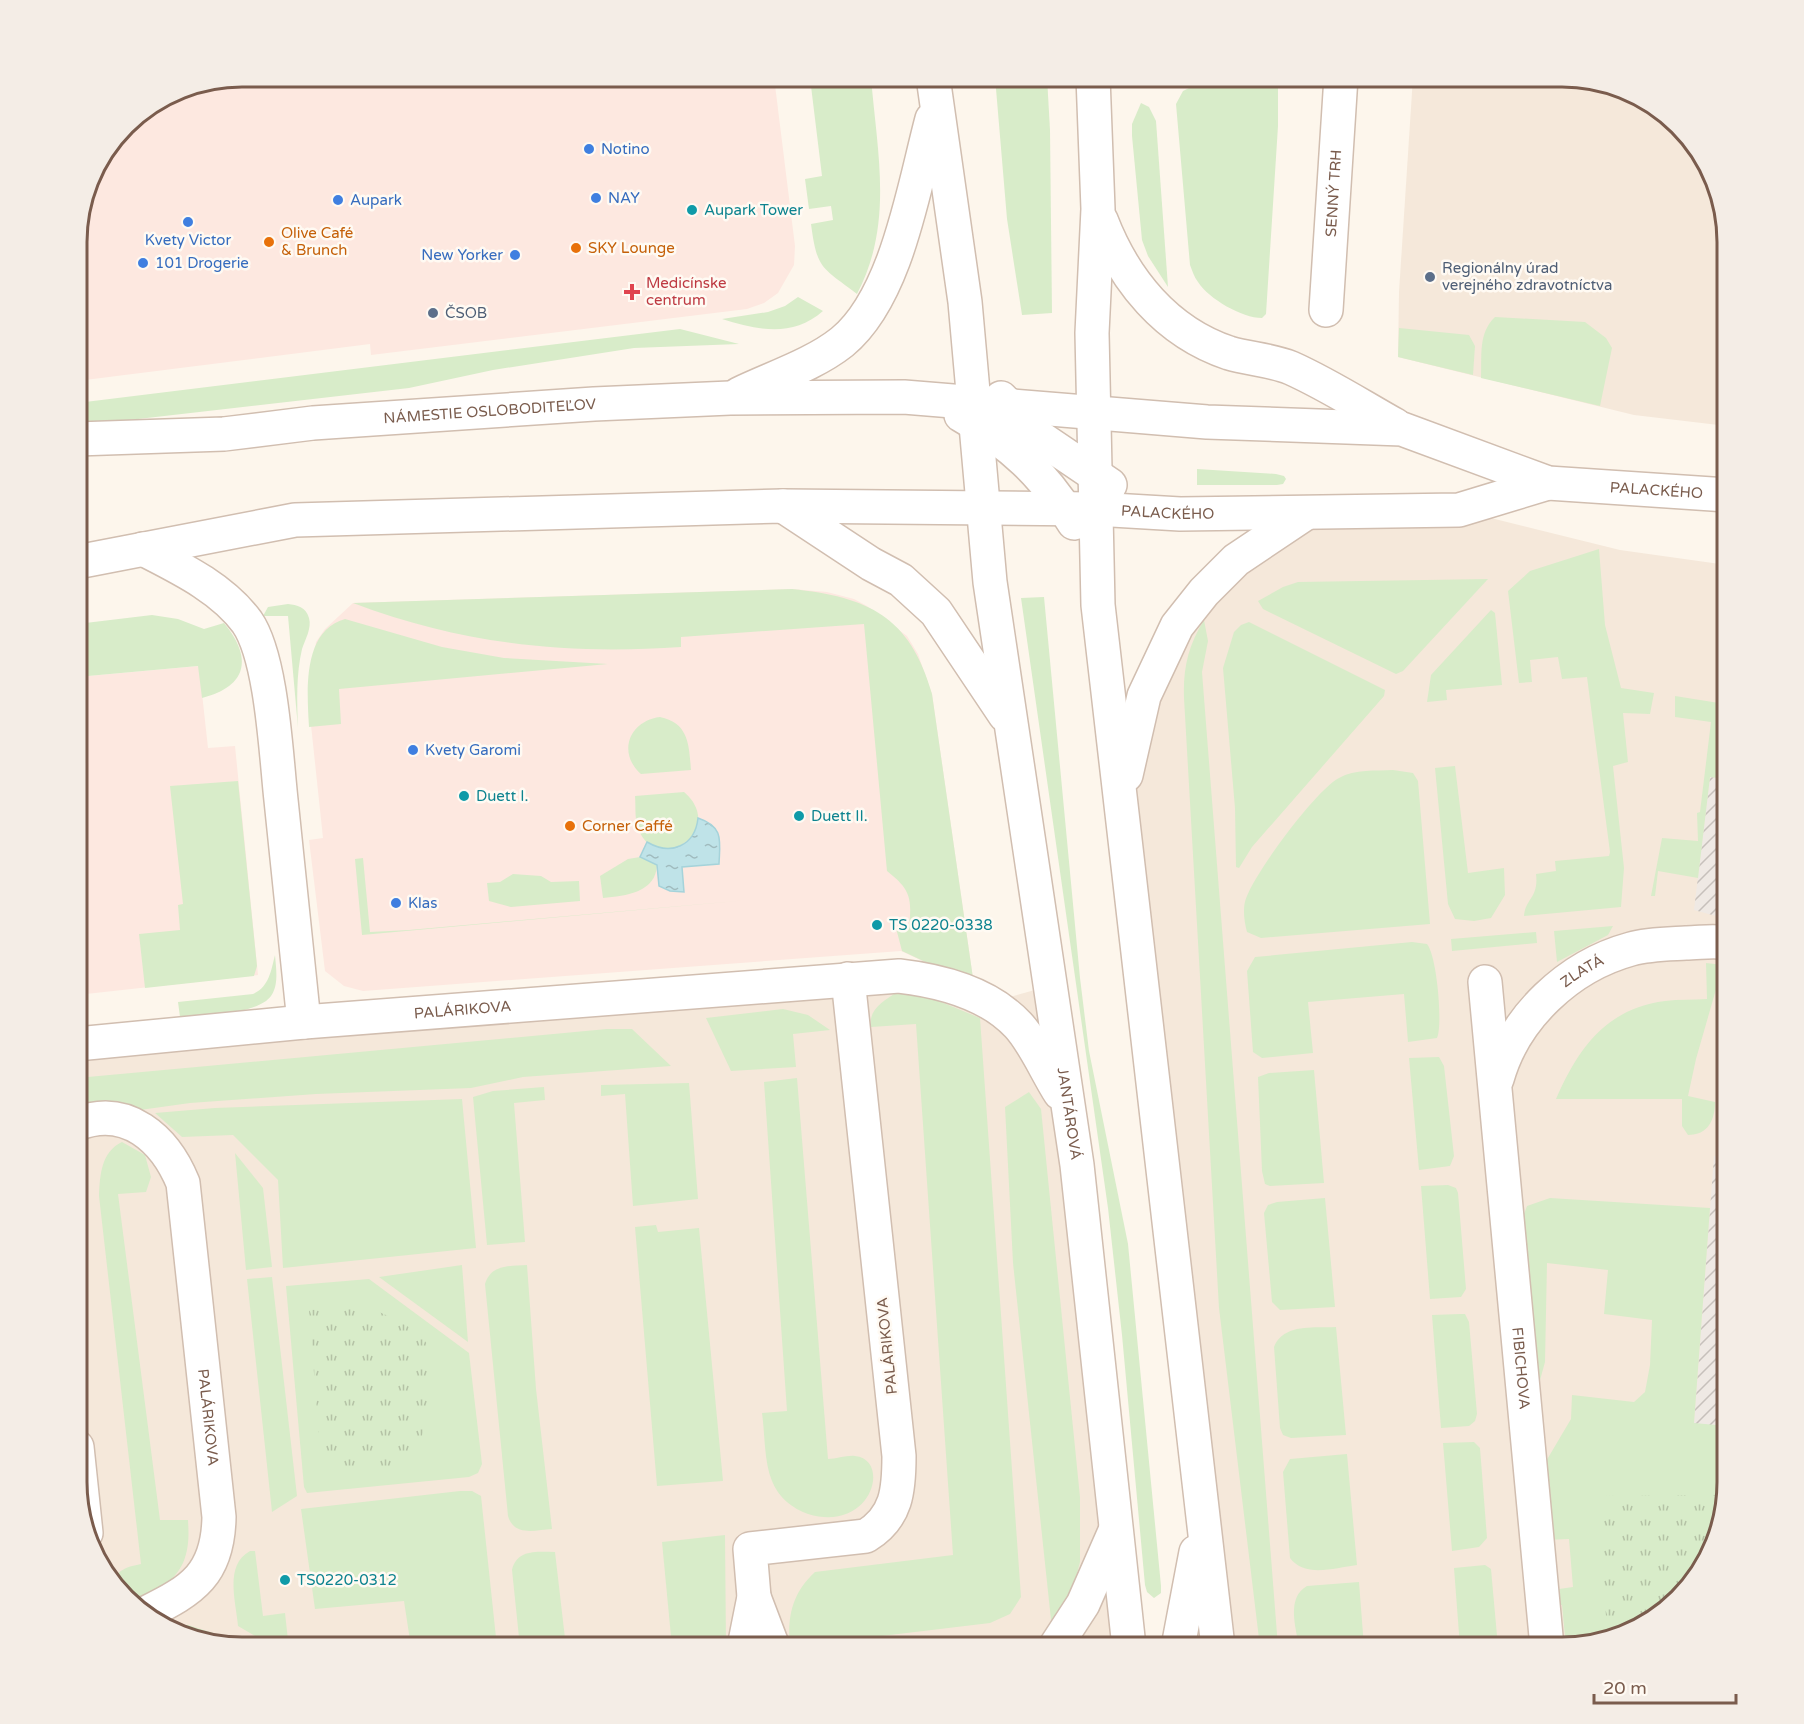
<svg xmlns="http://www.w3.org/2000/svg" width="1804" height="1724" font-family="'Varela Round',sans-serif">
	<defs>
		<pattern id="industrial-furrows" width="10" height="10" patternUnits="userSpaceOnUse" patternTransform="scale(1.5)"><rect width="10" height="10" fill="#efe9e4"/><path d="M-1 1l2-2M0 10L10 0M9 11l2-2" fill="none" stroke="#c7c0bb"/></pattern>
		<pattern id="park-tufts" width="24" height="20" patternUnits="userSpaceOnUse" patternTransform="scale(1.5)"><rect width="24" height="20" fill="#d8ecc9"/><path d="M3 7l-1-3M5 7V3M7 7l1-3M15 17l-1-3M17 17v-4M19 17l1-3" fill="none" stroke="#b4c2a5"/></pattern>
		<pattern id="water-ripples" width="26" height="14" patternUnits="userSpaceOnUse" patternTransform="scale(1.5)"><rect width="26" height="14" fill="#bfe3e8"/><path d="M2 4q2-2 4 0t4 0M15 11q2-2 4 0t4 0" fill="none" stroke="#a0bbbe"/></pattern>
	</defs>
	<rect width="100%" height="100%" fill="#fdf6ec"/>
	<!-- residential -->
	<g fill="#f5e8da">
		<path d="M 1413,77 L 1572,77 L 1635,93 L 1679,125 L 1715,178 L 1727,232 L 1727,426 L 1634,415 L 1398,357 L 1399,292 Z"/>
		<path d="M 1459,510 L 1620,550 L 1727,565 L 1727,1482 L 1715,1546 L 1679,1599 L 1626,1635 L 1572,1647 L 1218,1647 L 1121,800 L 1159,659 L 1306,513 Z"/>
		<path d="M 848,979 L 992,1002 L 1049,986 L 1129,1647 L 242,1647 L 178,1635 L 125,1599 L 89,1546 L 77,1492 L 77,1048 Z"/>
	</g>
	<!-- commercial -->
	<g fill="#fde8e0">
		<path d="M 242,77 L 774,77 L 795,246 L 794,265 L 778,293 L 764,303 L 747,309 L 371,355 L 370,344 L 77,381 L 77,231 L 94,168 L 133,118 L 179,89 Z"/>
		<path d="M 792,589 L 827,592 L 854,599 L 867,606 L 907,636 L 918,654 L 932,694 L 974,985 L 901,951 L 363,991 L 344,986 L 325,971 L 309,840 L 323,838 L 308,697 L 316,642 L 325,629 L 353,603 Z"/>
		<path d="M 199,666 L 208,748 L 235,746 L 258,975 L 77,995 L 77,677 Z"/>
	</g>
	<!-- industrial -->
	<g fill="url(#industrial-furrows)">
		<path d="M 1710,777 L 1727,779 L 1727,919 L 1694,910 Z"/>
		<path d="M 1714,1156 L 1727,1156 L 1727,1426 L 1694,1424 Z"/>
	</g>
	<!-- grass -->
	<g fill="#d8ecc9">
		<path d="M 793,77 L 871,77 C 877,153 894,223 857,294 C 822,267 817,270 811,224 L 833,220 L 831,206 L 809,209 L 805,179 L 822,176 L 810,78 L 793,79 Z"/>
		<path d="M 995,77 L 1047,77 L 1050,130 L 1052,313 L 1022,315 L 1007,219 Z"/>
		<path d="M 1207,79 L 1260,79 L 1278,85 L 1278,126 L 1266,314 L 1262,318 C 1242,318 1209,299 1198,282 C 1194,277 1192,270 1190,265 L 1176,104 L 1183,91 Z"/>
		<path d="M 1141,103 L 1149,107 L 1156,121 L 1168,287 L 1148,256 L 1142,240 L 1132,136 L 1132,124 Z"/>
		<path d="M 798,297 L 823,311 C 792,338 758,330 722,319 L 768,312 L 785,306 Z"/>
		<path d="M 1495,317 L 1585,322 L 1606,338 L 1612,348 L 1600,406 L 1481,378 C 1482,356 1478,333 1495,317 Z"/>
		<path d="M 1399,328 L 1469,335 L 1475,346 L 1473,375 L 1398,357 Z"/>
		<path d="M 680,329 L 739,344 L 634,348 L 493,370 L 409,388 L 77,426 L 77,403 Z"/>
		<path d="M 1197,469 L 1276,474 L 1284,476 L 1286,479 L 1283,484 L 1277,485 L 1197,485 Z"/>
		<path d="M 1599,549 L 1605,625 L 1621,688 L 1654,693 L 1650,714 L 1623,713 L 1628,762 L 1613,766 L 1624,868 L 1621,907 L 1524,916 C 1525,899 1539,898 1536,874 L 1556,871 L 1555,861 L 1609,856 L 1610,852 L 1587,677 L 1562,679 L 1558,657 L 1530,660 L 1532,682 L 1519,683 L 1508,591 L 1530,571 Z"/>
		<path d="M 1488,579 L 1403,671 L 1396,674 L 1263,609 L 1258,601 L 1283,587 L 1298,582 Z"/>
		<path d="M 792,589 C 868,597 910,616 932,694 L 974,985 L 902,951 L 896,928 L 909,928 C 912,898 911,890 887,871 L 864,624 L 681,637 L 681,647 C 565,655 462,644 353,603 Z"/>
		<path d="M 1044,597 L 1080,978 L 1089,1051 L 1128,1244 L 1161,1586 L 1161,1593 L 1154,1598 L 1147,1592 L 1145,1585 L 1122,1335 L 1108,1208 L 1021,598 Z"/>
		<path d="M 288,604 C 297,605 306,607 309,618 C 312,628 305,640 302,649 C 296,675 297,701 298,728 L 288,616 L 263,616 L 268,607 Z"/>
		<path d="M 1491,610 L 1495,613 L 1502,685 L 1446,690 L 1447,700 L 1427,702 L 1431,675 Z"/>
		<path d="M 152,615 L 178,619 L 204,629 L 224,623 C 252,657 249,686 202,698 L 198,666 L 77,677 L 77,624 Z"/>
		<path d="M 345,619 L 442,647 L 504,658 L 608,664 L 339,689 L 341,724 L 309,727 C 307,691 302,631 345,619 Z"/>
		<path d="M 1204,620 L 1208,641 L 1202,672 L 1278,1647 L 1260,1647 L 1219,1308 L 1184,698 C 1183,668 1188,646 1204,620 Z"/>
		<path d="M 1249,622 L 1385,690 L 1384,696 L 1252,847 L 1239,868 L 1236,867 L 1235,808 L 1223,668 L 1234,632 L 1241,625 Z"/>
		<path d="M 1725,649 L 1727,649 L 1727,779 L 1710,777 L 1698,878 L 1658,871 L 1655,896 L 1651,896 L 1662,838 L 1698,841 L 1697,813 L 1700,812 L 1711,722 L 1675,717 L 1675,696 L 1719,703 Z"/>
		<path d="M 660,717 C 689,723 689,745 691,770 L 641,774 C 617,753 629,721 660,717 Z"/>
		<path d="M 1455,766 L 1468,873 L 1504,868 L 1505,895 L 1491,918 L 1474,921 L 1455,919 L 1448,904 L 1435,768 Z"/>
		<path d="M 1393,770 L 1413,773 L 1418,781 L 1430,924 L 1261,938 L 1247,932 C 1244,921 1242,906 1247,896 C 1257,870 1316,790 1339,778 C 1355,769 1376,771 1393,770 Z"/>
		<path d="M 238,781 L 257,966 L 254,976 L 145,988 L 139,934 L 180,930 L 178,905 L 183,904 L 170,786 Z"/>
		<path d="M 684,792 C 727,829 661,874 640,833 C 634,822 636,808 635,796 Z"/>
		<path d="M 640,857 L 657,865 C 656,892 626,896 603,898 L 600,876 L 628,859 Z"/>
		<path d="M 363,858 L 370,932 L 409,930 L 748,900 L 362,935 L 355,859 Z"/>
		<path d="M 513,874 L 541,876 L 551,882 L 579,881 L 580,901 L 511,907 L 489,901 L 487,883 L 500,882 Z"/>
		<path d="M 1613,926 L 1608,935 L 1557,962 L 1554,931 Z"/>
		<path d="M 1536,932 L 1537,943 L 1452,951 L 1451,939 Z"/>
		<path d="M 1412,942 L 1427,944 C 1437,956 1443,1025 1437,1038 L 1408,1042 L 1404,994 L 1308,1002 L 1313,1053 L 1262,1058 L 1253,1052 L 1247,971 L 1255,957 Z"/>
		<path d="M 275,955 C 276,968 279,985 271,996 C 257,1015 203,1015 180,1017 L 178,1002 L 253,994 C 269,987 271,971 275,955 Z"/>
		<path d="M 1706,963 L 1723,965 L 1696,1059 L 1688,1096 L 1715,1102 C 1715,1120 1708,1135 1688,1135 L 1682,1126 L 1682,1099 L 1556,1099 C 1578,1049 1605,1009 1665,1001 C 1679,999 1693,1000 1707,999 Z"/>
		<path d="M 897,992 L 917,992 L 980,1018 L 1021,1597 L 1010,1614 L 990,1623 L 790,1647 C 787,1617 792,1593 815,1572 L 953,1555 L 916,1024 L 871,1027 C 868,1009 884,1001 897,992 Z"/>
		<path d="M 783,1009 L 808,1015 L 830,1030 L 793,1034 L 796,1067 L 731,1071 L 706,1018 Z"/>
		<path d="M 607,1029 L 632,1029 L 671,1066 L 523,1077 L 471,1088 L 316,1094 L 190,1103 L 140,1110 L 111,1103 L 77,1105 L 77,1078 Z"/>
		<path d="M 1439,1057 L 1444,1066 L 1454,1156 L 1450,1166 L 1419,1170 L 1409,1058 Z"/>
		<path d="M 1314,1070 L 1324,1183 L 1270,1186 L 1265,1184 L 1262,1171 L 1258,1077 L 1269,1073 Z"/>
		<path d="M 797,1078 L 828,1459 C 836,1459 847,1455 855,1456 C 892,1460 871,1533 808,1514 C 793,1509 778,1497 772,1481 C 764,1462 765,1434 762,1413 L 787,1411 L 764,1082 Z"/>
		<path d="M 689,1083 L 698,1199 L 633,1206 L 625,1094 L 601,1096 L 601,1085 Z"/>
		<path d="M 544,1087 L 545,1100 L 514,1103 L 525,1242 L 487,1245 L 473,1097 L 493,1091 Z"/>
		<path d="M 1029,1092 L 1041,1109 L 1080,1497 L 1080,1562 L 1072,1593 L 1052,1629 L 1013,1263 L 1005,1107 Z"/>
		<path d="M 462,1099 L 476,1248 L 283,1268 L 278,1180 L 233,1135 L 182,1137 L 155,1113 L 215,1108 Z"/>
		<path d="M 122,1142 L 145,1155 L 151,1177 L 146,1192 L 118,1194 L 160,1520 L 188,1520 C 189,1535 189,1549 183,1563 C 173,1584 143,1606 121,1592 C 107,1572 126,1567 141,1564 L 99,1196 C 100,1175 101,1152 122,1142 Z"/>
		<path d="M 235,1153 L 263,1188 L 272,1267 L 246,1270 Z"/>
		<path d="M 1448,1185 L 1456,1188 L 1458,1193 L 1466,1289 L 1461,1297 L 1430,1299 L 1421,1186 Z"/>
		<path d="M 1325,1198 L 1335,1307 L 1280,1310 L 1272,1302 L 1264,1213 L 1268,1205 L 1277,1202 Z"/>
		<path d="M 1550,1198 L 1710,1208 L 1694,1423 L 1727,1426 L 1727,1482 L 1715,1546 L 1679,1599 L 1626,1635 L 1572,1647 L 1566,1647 L 1562,1605 L 1554,1605 L 1552,1590 L 1573,1587 L 1569,1539 L 1546,1540 L 1542,1468 L 1571,1419 L 1572,1395 L 1634,1402 L 1645,1392 L 1650,1365 L 1652,1320 L 1604,1314 L 1608,1270 L 1547,1263 L 1545,1362 L 1537,1391 L 1518,1230 L 1527,1206 Z"/>
		<path d="M 656,1225 L 658,1232 L 699,1228 L 723,1481 L 657,1486 L 635,1227 Z"/>
		<path d="M 462,1265 L 468,1342 L 379,1277 Z"/>
		<path d="M 527,1265 L 536,1389 L 552,1529 C 536,1530 514,1537 508,1516 L 485,1284 C 491,1264 510,1266 527,1265 Z"/>
		<path d="M 272,1277 L 297,1496 L 272,1512 L 247,1279 Z"/>
		<path d="M 369,1279 L 469,1353 L 482,1464 L 478,1473 L 469,1477 L 307,1493 L 304,1487 L 286,1286 Z"/>
		<path d="M 1460,1314 L 1465,1314 L 1469,1322 L 1477,1414 L 1475,1421 L 1469,1426 L 1441,1428 L 1432,1315 Z"/>
		<path d="M 1336,1327 L 1346,1435 L 1291,1438 L 1283,1435 L 1280,1428 L 1274,1347 C 1283,1323 1315,1328 1336,1327 Z"/>
		<path d="M 1474,1442 L 1480,1448 L 1487,1538 L 1479,1547 L 1452,1551 L 1443,1443 Z"/>
		<path d="M 1347,1454 L 1357,1565 C 1334,1568 1305,1578 1290,1558 L 1283,1472 L 1290,1459 Z"/>
		<path d="M 460,1491 L 472,1491 L 481,1496 L 497,1647 L 411,1647 L 404,1601 L 315,1609 L 301,1509 Z"/>
		<path d="M 725,1535 L 726,1647 L 672,1647 L 662,1542 Z"/>
		<path d="M 250,1551 L 255,1551 L 263,1616 L 285,1613 L 288,1640 L 264,1641 L 238,1626 C 236,1602 224,1565 250,1551 Z"/>
		<path d="M 555,1552 L 566,1647 L 520,1647 L 512,1570 C 517,1549 537,1552 555,1552 Z"/>
		<path d="M 1485,1565 L 1491,1569 L 1498,1647 L 1460,1647 L 1454,1568 Z"/>
		<path d="M 1359,1582 L 1364,1647 L 1299,1647 C 1296,1627 1286,1598 1307,1586 Z"/>
		<path d="M 188,1625 L 213,1633 L 228,1645 L 178,1635 L 168,1628 Z"/>
	</g>
	<!-- park -->
	<g fill="url(#park-tufts)">
		<path d="M 370,1308 C 391,1317 414,1326 428,1345 C 440,1363 428,1427 418,1445 C 414,1453 407,1460 401,1468 L 322,1474 L 309,1310 Z"/>
		<path d="M 1725,1495 L 1715,1546 L 1680,1597 L 1607,1638 L 1600,1496 Z"/>
	</g>
	<!-- water -->
	<path fill="url(#water-ripples)" stroke="#a5d3da" stroke-width="1.5" d="M 698,818 C 724,827 720,840 719,864 L 682,867 L 684,892 L 670,891 L 659,886 L 657,865 L 640,857 L 647,842 C 671,856 695,846 698,818 Z"/>
	<g fill="none" stroke-linecap="round" stroke-linejoin="round">
		<!-- minor casing -->
		<g stroke="#d1beb0" stroke-width="36">
			<g id="minor">
				<path id="s1" d="M 933,77 L 965,302 L 990,582 L 1077,1165 L 1129,1647"/>
				<path d="M 1093,77 L 1098,209 L 1092,333 L 1098,605 L 1218,1647"/>
				<path d="M 1101,220 C 1124,280 1166,332 1229,353 C 1249,359 1272,360 1291,368 C 1327,384 1361,406 1395,425"/>
				<path id="s2" d="M 1326,310 L 1341,77"/>
				<path d="M 739,394 C 772,378 813,365 842,342 C 897,297 914,186 932,119"/>
				<path d="M 1001,398 L 1039,437 L 1110,485"/>
				<path d="M 961,415 C 1012,444 1043,473 1074,523"/>
				<path id="s3" d="M 77,439 L 224,434 L 313,423 L 594,404 L 730,398 L 904,397 L 1207,422 L 1402,429 L 1548,483 L 1727,495"/>
				<path d="M 783,506 L 871,564 L 901,580 L 936,612 L 1005,715"/>
				<path d="M 143,549 C 180,568 222,588 247,622 C 272,658 276,755 281,800 C 289,874 296,948 304,1022"/>
				<path id="s4" d="M 77,562 L 295,520 L 783,506 L 1095,509 L 1180,514 L 1459,510 L 1548,483"/>
				<path d="M 1126,775 L 1144,696 L 1177,626 L 1204,592 L 1236,560 L 1306,513"/>
				<path id="s5" d="M 1485,982 L 1547,1647"/>
				<path id="s6" d="M 77,1044 L 304,1022 L 899,976 C 942,981 988,993 1018,1025 C 1034,1042 1047,1073 1060,1093"/>
				<path id="s7" d="M 1497,1079 C 1514,1017 1569,966 1631,949 C 1648,944 1668,944 1686,943 C 1700,943 1714,940 1727,943"/>
				<path id="s8" d="M 77,1124 C 127,1104 165,1139 183,1183 L 219,1517 C 218,1574 193,1590 146,1613"/>
				<path d="M 77,1447 L 86,1533"/>
				<path d="M 754,1597 L 773,1647"/>
				<path d="M 744,1647 L 754,1597 L 750,1549 L 866,1536 C 897,1517 899,1490 899,1456 L 848,979"/>
				<path d="M 1055,1647 L 1083,1604 L 1115,1531"/>
				<path d="M 1178,1647 L 1196,1552"/>
			</g>
		</g>
		<!-- minor -->
		<use href="#minor" stroke="#fff" stroke-width="33"/>
	</g>
	<!-- markers -->
	<g fill="#3f7fe0" stroke="#fffaf3" stroke-width="2">
		<circle cx="589" cy="149" r="6"/>
		<circle cx="596" cy="198" r="6"/>
		<circle cx="338" cy="200" r="6"/>
		<circle cx="188" cy="222" r="6"/>
		<circle cx="515" cy="255" r="6"/>
		<circle cx="143" cy="263" r="6"/>
		<circle cx="413" cy="750" r="6"/>
		<circle cx="396" cy="903" r="6"/>
	</g>
	<g fill="#0f9aa8" stroke="#fffaf3" stroke-width="2">
		<circle cx="692" cy="210" r="6"/>
		<circle cx="464" cy="796" r="6"/>
		<circle cx="799" cy="816" r="6"/>
		<circle cx="877" cy="925" r="6"/>
		<circle cx="285" cy="1580" r="6"/>
	</g>
	<g fill="#e8710a" stroke="#fffaf3" stroke-width="2">
		<circle cx="269" cy="242" r="6"/>
		<circle cx="576" cy="248" r="6"/>
		<circle cx="570" cy="826" r="6"/>
	</g>
	<g fill="#5c6f8a" stroke="#fffaf3" stroke-width="2">
		<circle cx="1430" cy="277" r="6"/>
		<circle cx="433" cy="313" r="6"/>
	</g>
	<path fill="#e0444e" stroke="#fffaf3" stroke-width="2" d="M629 283h6v6h6v6h-6v6h-6v-6h-6v-6h6z"/>
	<g text-anchor="middle" dominant-baseline="central" stroke-width="5" stroke-linejoin="round" paint-order="stroke">
		<!-- shop labels -->
		<g font-size="15" fill="#366cbe" stroke="#fffaf3" text-anchor="start">
			<text x="601" y="149">Notino</text>
			<text x="608" y="198">NAY</text>
			<text x="350" y="200">Aupark</text>
			<text x="188" y="240" text-anchor="middle">Kvety Victor</text>
			<text x="503" y="255" text-anchor="end">New Yorker</text>
			<text x="155" y="263">101 Drogerie</text>
			<text x="425" y="750">Kvety Garomi</text>
			<text x="408" y="903">Klas</text>
		</g>
		<!-- street labels -->
		<g font-size="15" fill="#7a5c4d" stroke="#fffaf3">
			<text stroke="none"><textPath href="#s2" startOffset="117">SENNÝ TRH</textPath></text>
			<text stroke="none"><textPath href="#s3" startOffset="414">NÁMESTIE OSLOBODITEĽOV</textPath></text>
			<text stroke="none"><textPath href="#s3" startOffset="1592">PALACKÉHO</textPath></text>
			<text stroke="none"><textPath href="#s4" startOffset="1095">PALACKÉHO</textPath></text>
			<text stroke="none"><textPath href="#s7" startOffset="141">ZLATÁ</textPath></text>
			<text stroke="none"><textPath href="#s6" startOffset="387">PALÁRIKOVA</textPath></text>
			<text stroke="none"><textPath href="#s1" startOffset="1046">JANTÁROVÁ</textPath></text>
			<text transform="translate(887 1346) rotate(-96)">PALÁRIKOVA</text>
			<text stroke="none"><textPath href="#s5" startOffset="388">FIBICHOVA</textPath></text>
			<text stroke="none"><textPath href="#s8" startOffset="372">PALÁRIKOVA</textPath></text>
		</g>
		<!-- culture labels -->
		<g font-size="15" fill="#0d838f" stroke="#fffaf3" text-anchor="start">
			<text x="704" y="210">Aupark Tower</text>
			<text x="476" y="796">Duett I.</text>
			<text x="811" y="816">Duett II.</text>
			<text x="889" y="925">TS 0220-0338</text>
			<text x="297" y="1580">TS0220-0312</text>
		</g>
		<!-- food labels -->
		<g font-size="15" fill="#c56008" stroke="#fffaf3" text-anchor="start">
			<text x="281" y="233">Olive Café<tspan x="281" dy="17">&amp; Brunch</tspan></text>
			<text x="588" y="248">SKY Lounge</text>
			<text x="582" y="826">Corner Caffé</text>
		</g>
		<!-- service labels -->
		<g font-size="15" fill="#4e5e75" stroke="#fffaf3" text-anchor="start">
			<text x="1442" y="268">Regionálny úrad<tspan x="1442" dy="17">verejného zdravotníctva</tspan></text>
			<text x="445" y="313">ČSOB</text>
		</g>
		<!-- health labels -->
		<g font-size="15" fill="#be3a42" stroke="#fffaf3" text-anchor="start">
			<text x="646" y="283">Medicínske<tspan x="646" dy="17">centrum</tspan></text>
		</g>
	</g>
	<!-- crop -->
	<path d="M0 0H1804V1724H0ZM242 87H1562A155 155 0 0 1 1717 242V1482A155 155 0 0 1 1562 1637H242A155 155 0 0 1 87 1482V242A155 155 0 0 1 242 87Z" fill="#f4ede6" fill-rule="evenodd"/>
	<path fill="none" stroke="#7a5c4d" stroke-width="3" d="M242 87H1562A155 155 0 0 1 1717 242V1482A155 155 0 0 1 1562 1637H242A155 155 0 0 1 87 1482V242A155 155 0 0 1 242 87Z"/>
	<!-- scale -->
	<path d="M1594 1694v9h142v-9" fill="none" stroke="#7a5c4d" stroke-width="3"/>
	<text x="1603" y="1694" font-size="18" fill="#7a5c4d" stroke="#fffaf3" stroke-width="4.5" paint-order="stroke">20 m</text>
</svg>
